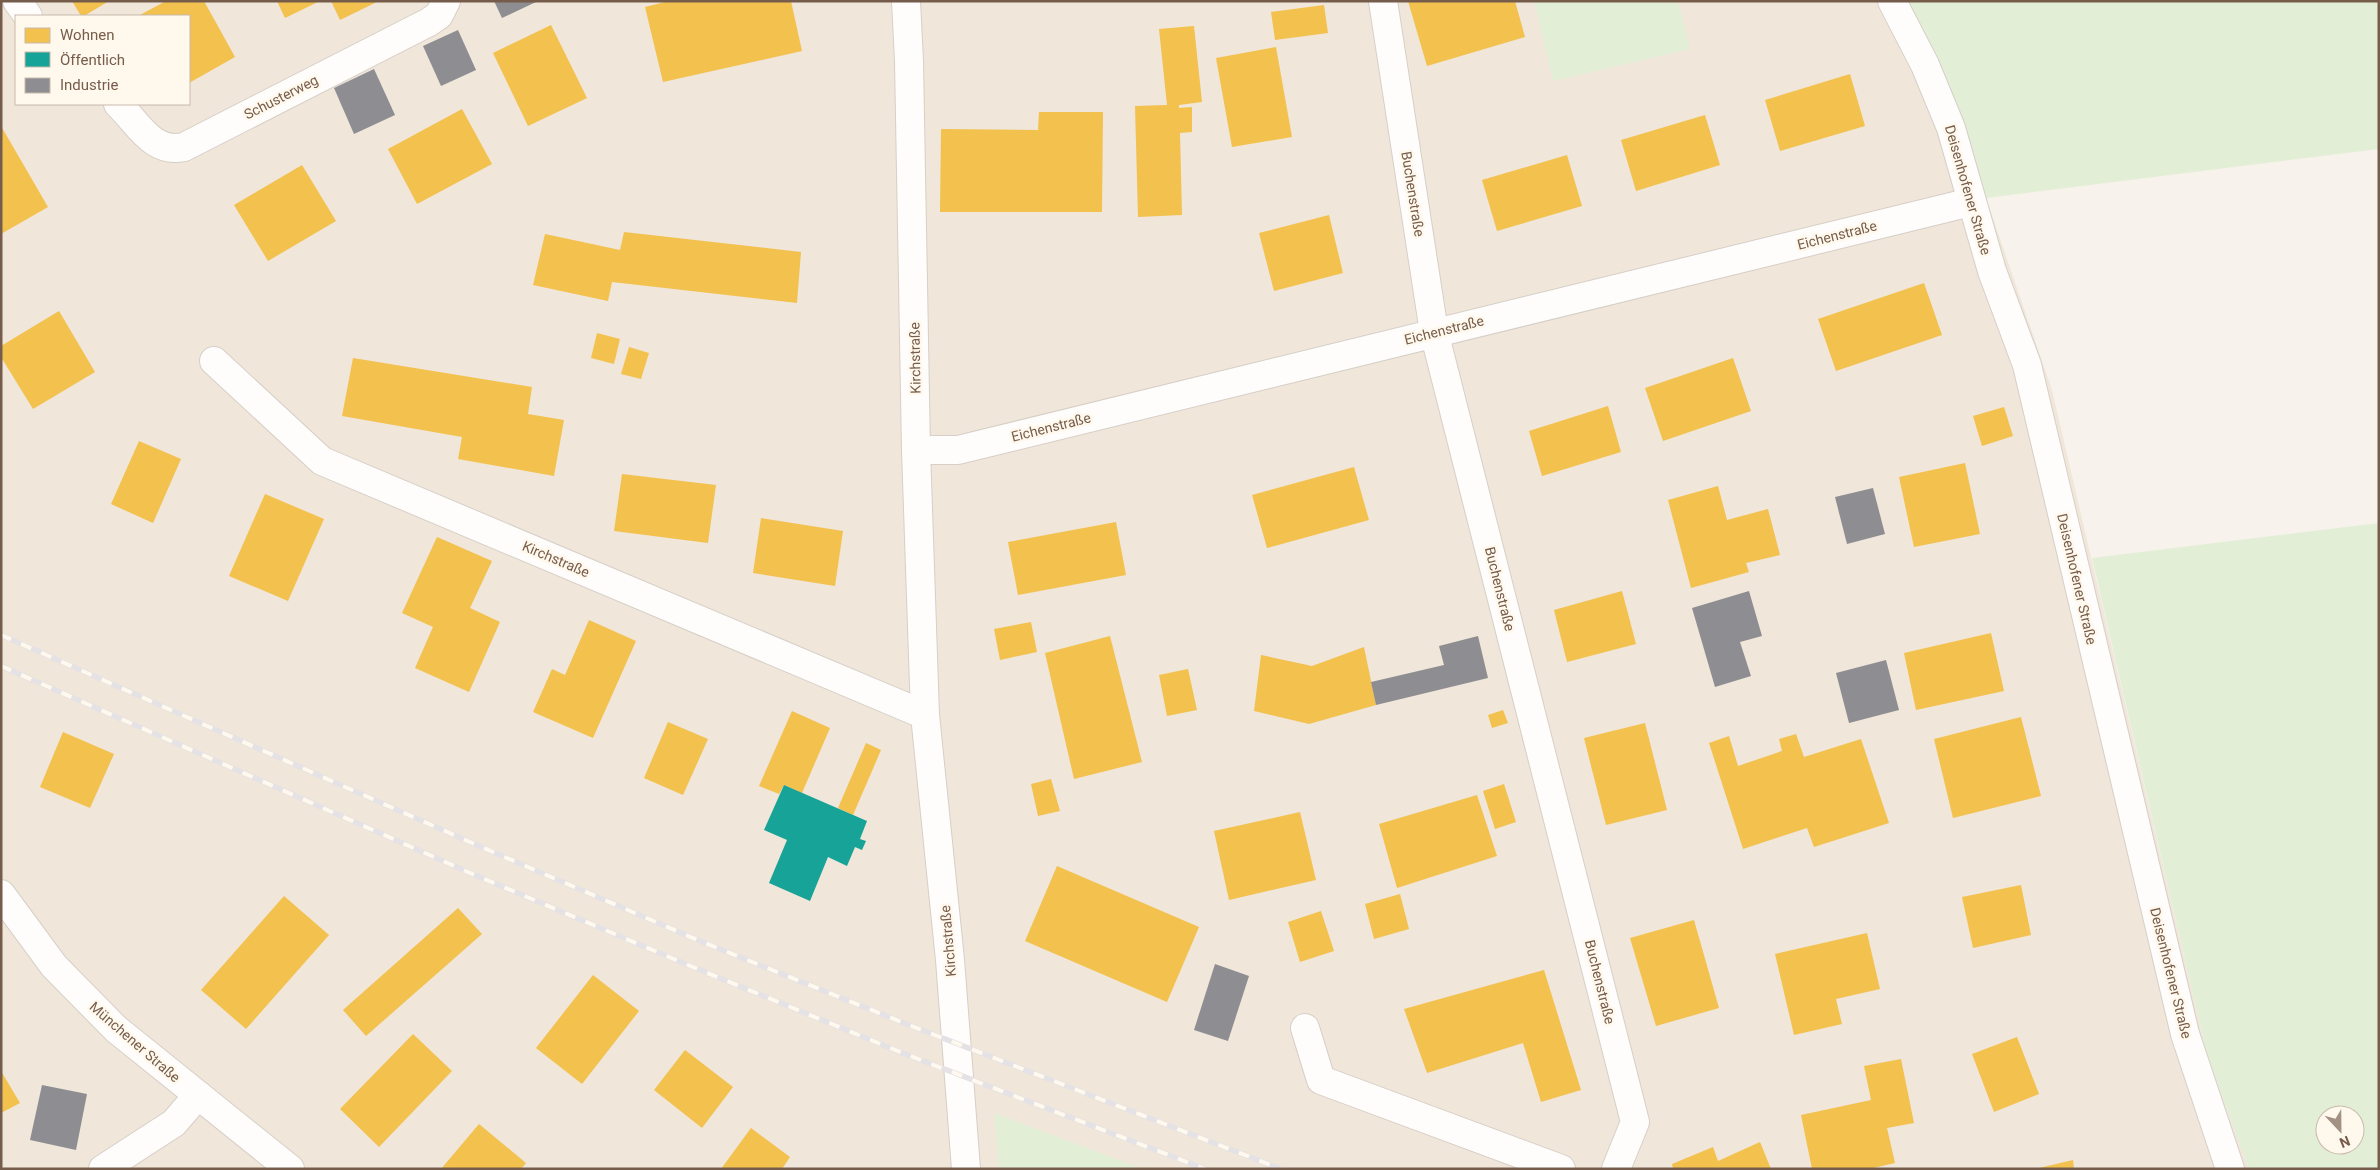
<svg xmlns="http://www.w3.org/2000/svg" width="2380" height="1170" font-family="Roboto,sans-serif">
	<rect width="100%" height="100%" fill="#f7f3ec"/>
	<!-- residential -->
	<path fill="#f0e6d9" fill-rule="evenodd" d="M 1,1 L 1906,1 L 1965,128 L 1986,198 L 2052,390 L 2207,1055 L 2249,1169 L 1,1169 ZM 16,16 L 189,16 L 189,104 L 16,104 Z"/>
	<!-- green -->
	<g fill="#e3eed7" fill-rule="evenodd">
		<path d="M 1534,1 L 1678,1 L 1690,49 L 1553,81 Z"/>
		<path d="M 1906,1 L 2379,1 L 2379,149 L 1986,198 L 1965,128 Z"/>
		<path d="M 2379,523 L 2379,1169 L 2249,1169 L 2207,1055 L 2092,558 ZM 2325,1115 L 2355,1115 L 2355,1145 L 2325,1145 Z"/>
		<path d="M 994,1113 L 1143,1169 L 999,1169 Z"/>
	</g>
	<!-- homes -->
	<g fill="#f2c14e">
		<path d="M 72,1 L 109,1 L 84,16 L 81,16 Z"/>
		<path d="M 166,1 L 204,1 L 235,57 L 189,83 L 189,16 L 138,16 Z"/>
		<path d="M 277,1 L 320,1 L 285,18 Z"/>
		<path d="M 331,1 L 379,1 L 340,20 Z"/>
		<path d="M 669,1 L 791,1 L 802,51 L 663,82 L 645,7 Z"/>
		<path d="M 1408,1 L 1515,1 L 1525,37 L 1427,66 Z"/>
		<path d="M 1324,5 L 1328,33 L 1275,40 L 1271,12 Z"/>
		<path d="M 551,25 L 587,98 L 528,126 L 493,53 Z"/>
		<path d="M 1194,26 L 1202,102 L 1179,105 L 1179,108 L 1192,107 L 1192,132 L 1180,133 L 1182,215 L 1138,217 L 1135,106 L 1167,105 L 1159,29 Z"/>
		<path d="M 1276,47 L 1292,137 L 1232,147 L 1216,58 Z"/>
		<path d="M 1850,74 L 1865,126 L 1780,151 L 1765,100 Z"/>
		<path d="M 462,109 L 492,164 L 417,204 L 388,149 Z"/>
		<path d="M 1039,112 L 1103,112 L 1102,212 L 940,212 L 941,129 L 1038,130 Z"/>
		<path d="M 1705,115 L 1720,165 L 1636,191 L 1621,140 Z"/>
		<path d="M 1,126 L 48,207 L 1,234 Z"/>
		<path d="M 1567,155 L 1582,206 L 1497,231 L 1482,180 Z"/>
		<path d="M 302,165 L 336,221 L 268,261 L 234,205 Z"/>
		<path d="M 1329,215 L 1343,273 L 1274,291 L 1259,233 Z"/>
		<path d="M 624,232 L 801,252 L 797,303 L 612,282 L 608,301 L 533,285 L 545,234 L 620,250 Z"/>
		<path d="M 1924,283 L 1942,335 L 1836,371 L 1818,319 Z"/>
		<path d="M 59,311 L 95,372 L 33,409 L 1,357 L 1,346 Z"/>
		<path d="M 597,333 L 620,339 L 614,364 L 591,358 Z"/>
		<path d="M 629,347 L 649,353 L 641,379 L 621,374 Z"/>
		<path d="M 353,358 L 532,387 L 528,414 L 564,420 L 554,476 L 458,459 L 462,437 L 342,416 Z"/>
		<path d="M 1733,358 L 1751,411 L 1663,441 L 1645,388 Z"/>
		<path d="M 1608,406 L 1621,452 L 1542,476 L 1529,431 Z"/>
		<path d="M 2004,407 L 2013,436 L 1982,446 L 1973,416 Z"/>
		<path d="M 139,441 L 181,459 L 153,523 L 111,504 Z"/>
		<path d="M 1965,463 L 1980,534 L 1914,547 L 1899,477 Z"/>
		<path d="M 1354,467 L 1369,520 L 1267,548 L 1252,495 Z"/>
		<path d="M 622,474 L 716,485 L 708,543 L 614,531 Z"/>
		<path d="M 1718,486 L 1727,520 L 1768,509 L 1780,555 L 1746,563 L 1749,572 L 1691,588 L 1668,500 Z"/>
		<path d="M 265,494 L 324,519 L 288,601 L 229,576 Z"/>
		<path d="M 761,518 L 843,531 L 835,586 L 753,573 Z"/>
		<path d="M 1116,522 L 1126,575 L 1018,595 L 1008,542 Z"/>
		<path d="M 437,537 L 492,561 L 470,608 L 500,622 L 469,692 L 415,668 L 433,627 L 402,613 Z"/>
		<path d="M 1622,591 L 1636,644 L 1567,662 L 1554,610 Z"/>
		<path d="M 589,620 L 636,641 L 593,738 L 533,712 L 552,669 L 565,675 Z"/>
		<path d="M 1031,622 L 1037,652 L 1000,660 L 994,629 Z"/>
		<path d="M 1991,633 L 2004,691 L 1916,710 L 1904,653 Z"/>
		<path d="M 1110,636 L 1142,762 L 1074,779 L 1045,653 Z"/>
		<path d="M 1364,647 L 1376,705 L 1309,724 L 1254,711 L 1261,655 L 1312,666 Z"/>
		<path d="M 1188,669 L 1197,710 L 1167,716 L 1159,675 Z"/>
		<path d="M 1503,710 L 1508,723 L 1492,728 L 1488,715 Z"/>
		<path d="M 792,711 L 830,728 L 802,793 L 784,785 L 779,794 L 759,786 Z"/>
		<path d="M 2021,717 L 2041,796 L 1953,818 L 1934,739 Z"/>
		<path d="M 668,722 L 708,739 L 683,795 L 644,778 Z"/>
		<path d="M 1645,723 L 1667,810 L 1606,825 L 1584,738 Z"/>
		<path d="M 63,732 L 114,754 L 90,808 L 40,787 Z"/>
		<path d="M 1796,734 L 1804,757 L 1861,739 L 1889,823 L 1814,847 L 1807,828 L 1743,849 L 1709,743 L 1729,736 L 1738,766 L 1782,751 L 1779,739 Z"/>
		<path d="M 866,743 L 881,750 L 853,815 L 838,808 Z"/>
		<path d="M 1051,779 L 1060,811 L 1038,816 L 1031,784 Z"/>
		<path d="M 1504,784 L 1516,822 L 1495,829 L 1483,791 Z"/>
		<path d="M 1477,795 L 1497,856 L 1397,888 L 1379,824 Z"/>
		<path d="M 1300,812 L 1316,880 L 1229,900 L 1214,831 Z"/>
		<path d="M 1057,866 L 1199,927 L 1167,1002 L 1025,941 Z"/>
		<path d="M 2021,885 L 2031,935 L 1973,948 L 1962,897 Z"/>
		<path d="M 1400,894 L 1409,929 L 1374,939 L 1365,904 Z"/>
		<path d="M 284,896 L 329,935 L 246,1029 L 201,990 Z"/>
		<path d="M 458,908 L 482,934 L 366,1036 L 343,1010 Z"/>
		<path d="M 1321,911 L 1334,951 L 1300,962 L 1288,922 Z"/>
		<path d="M 1694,920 L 1719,1008 L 1656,1026 L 1630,938 Z"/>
		<path d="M 1867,933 L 1880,989 L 1836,999 L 1842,1024 L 1794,1035 L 1775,954 Z"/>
		<path d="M 1544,970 L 1581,1090 L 1541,1102 L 1523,1043 L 1427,1073 L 1404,1009 Z"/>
		<path d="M 593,975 L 639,1011 L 582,1084 L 536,1048 Z"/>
		<path d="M 413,1034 L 452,1071 L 379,1147 L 340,1109 Z"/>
		<path d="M 2017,1037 L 2039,1094 L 1994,1112 L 1972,1054 Z"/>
		<path d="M 685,1050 L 733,1087 L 702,1128 L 654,1090 Z"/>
		<path d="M 1901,1059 L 1914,1123 L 1887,1128 L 1895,1163 L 1869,1169 L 1812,1169 L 1801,1115 L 1871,1100 L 1864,1066 Z"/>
		<path d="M 1,1071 L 20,1103 L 1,1113 Z"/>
		<path d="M 479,1124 L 526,1163 L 521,1169 L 441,1169 Z"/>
		<path d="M 751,1128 L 790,1157 L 782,1169 L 721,1169 Z"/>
		<path d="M 1760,1142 L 1771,1169 L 1673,1169 L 1672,1164 L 1713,1147 L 1718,1161 Z"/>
		<path d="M 2073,1160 L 2074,1169 L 2039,1169 L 2039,1168 Z"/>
	</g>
	<!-- public -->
	<path fill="#17a398" d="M 784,785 L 867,821 L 860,839 L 866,841 L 862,850 L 855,847 L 847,866 L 828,857 L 810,901 L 769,883 L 787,840 L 764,830 Z"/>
	<!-- industry -->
	<g fill="#8d8d92">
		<path d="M 494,1 L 538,1 L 502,18 Z"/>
		<path d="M 458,30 L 476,70 L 441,86 L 423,46 Z"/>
		<path d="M 374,69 L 395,115 L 354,134 L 334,88 Z"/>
		<path d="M 1873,488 L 1885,534 L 1847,544 L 1835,497 Z"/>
		<path d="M 1749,591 L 1762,636 L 1740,642 L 1751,676 L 1715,687 L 1692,608 Z"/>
		<path d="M 1478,636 L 1488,678 L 1376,705 L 1371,682 L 1444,665 L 1439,646 Z"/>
		<path d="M 1886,660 L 1899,710 L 1849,723 L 1836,673 Z"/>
		<path d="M 1215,964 L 1249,976 L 1228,1041 L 1194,1030 Z"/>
		<path d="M 42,1085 L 87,1094 L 76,1150 L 30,1140 Z"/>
	</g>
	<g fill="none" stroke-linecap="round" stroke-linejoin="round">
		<!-- street casing -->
		<g stroke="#d6cfc8" stroke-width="30">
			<g id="street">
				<path d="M 17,1 L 28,16"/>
				<path d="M 906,1 L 909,61 L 916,450 L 925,715 L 950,960 L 966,1169"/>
				<path d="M 1383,1 L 1434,332 L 1635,1122 L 1616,1169"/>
				<path d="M 1892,1 L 1925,65 L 1951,128 L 1992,271 L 2027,365 L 2185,1034 L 2230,1169"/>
				<path d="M 118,104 C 138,123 152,154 184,147 L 429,22 L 439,15 L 446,1"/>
				<path d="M 214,361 L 322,461 L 925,715"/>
				<path d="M 916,450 L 958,450 L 1971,202"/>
				<path d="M 1305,1028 L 1321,1080 L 1561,1169"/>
				<path d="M 103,1169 L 174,1123 L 198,1095"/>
			</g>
		</g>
		<!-- secondary casing -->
		<g stroke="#d7d0c8" stroke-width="30">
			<path id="secondary" d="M 1,894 L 54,966 L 116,1029 L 290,1169"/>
		</g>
		<!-- street -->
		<use href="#street" stroke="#fefdfc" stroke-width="28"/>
		<!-- secondary -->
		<use href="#secondary" stroke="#fefdfc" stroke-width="28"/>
		<!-- rail casing -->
		<g stroke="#e5e2e5" stroke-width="5.5">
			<g id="rail">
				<path d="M 1,635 L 479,846 L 700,941 L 909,1025 L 1281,1169"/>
				<path d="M 1,666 L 468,872 L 688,965 L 905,1054 L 1205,1169"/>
			</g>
		</g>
		<!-- rail -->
		<use href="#rail" stroke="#fff8ed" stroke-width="4" stroke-dasharray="11" stroke-linecap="butt"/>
	</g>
	<g text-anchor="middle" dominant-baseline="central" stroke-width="5" stroke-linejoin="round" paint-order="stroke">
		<!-- street labels -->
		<g font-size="14" fill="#765c4b" stroke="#fff8ed">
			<text transform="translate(281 97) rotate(-27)">Schusterweg</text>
			<text transform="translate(1968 190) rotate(74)">Deisenhofener Straße</text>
			<text transform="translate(1413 194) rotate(81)">Buchenstraße</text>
			<text transform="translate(1837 235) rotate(-14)">Eichenstraße</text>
			<text transform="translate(1444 330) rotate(-14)">Eichenstraße</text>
			<text transform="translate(915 358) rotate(-91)">Kirchstraße</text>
			<text transform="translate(1051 427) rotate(-14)">Eichenstraße</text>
			<text transform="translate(556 559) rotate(23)">Kirchstraße</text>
			<text transform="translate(2077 579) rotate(77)">Deisenhofener Straße</text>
			<text transform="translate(1500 589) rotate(76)">Buchenstraße</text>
			<text transform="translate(948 941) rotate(-95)">Kirchstraße</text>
			<text transform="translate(2171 973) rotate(76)">Deisenhofener Straße</text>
			<text transform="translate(1600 982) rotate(76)">Buchenstraße</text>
			<text transform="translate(135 1042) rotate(41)">Münchener Straße</text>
		</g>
	</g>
	<!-- border -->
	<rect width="2380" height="1170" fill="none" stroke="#765c4b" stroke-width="5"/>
	<!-- legend -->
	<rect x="15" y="15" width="175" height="90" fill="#fff8ed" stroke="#c8baac"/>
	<rect x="25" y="28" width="25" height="15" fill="#f2c14e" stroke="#c8baac"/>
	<text x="60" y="40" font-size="15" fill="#765c4b">Wohnen</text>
	<rect x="25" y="52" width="25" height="15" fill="#17a398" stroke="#c8baac"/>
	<text x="60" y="65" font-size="15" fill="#765c4b">Öffentlich</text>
	<rect x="25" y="78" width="25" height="15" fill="#8d8d92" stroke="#c8baac"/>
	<text x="60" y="90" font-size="15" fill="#765c4b">Industrie</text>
	<!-- north arrow -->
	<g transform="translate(2340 1130) rotate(158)"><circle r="24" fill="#fff8ed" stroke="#c8baac"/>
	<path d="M0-4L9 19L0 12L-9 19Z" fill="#a39183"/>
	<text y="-8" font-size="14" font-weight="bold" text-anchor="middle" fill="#765c4b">N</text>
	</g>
</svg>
